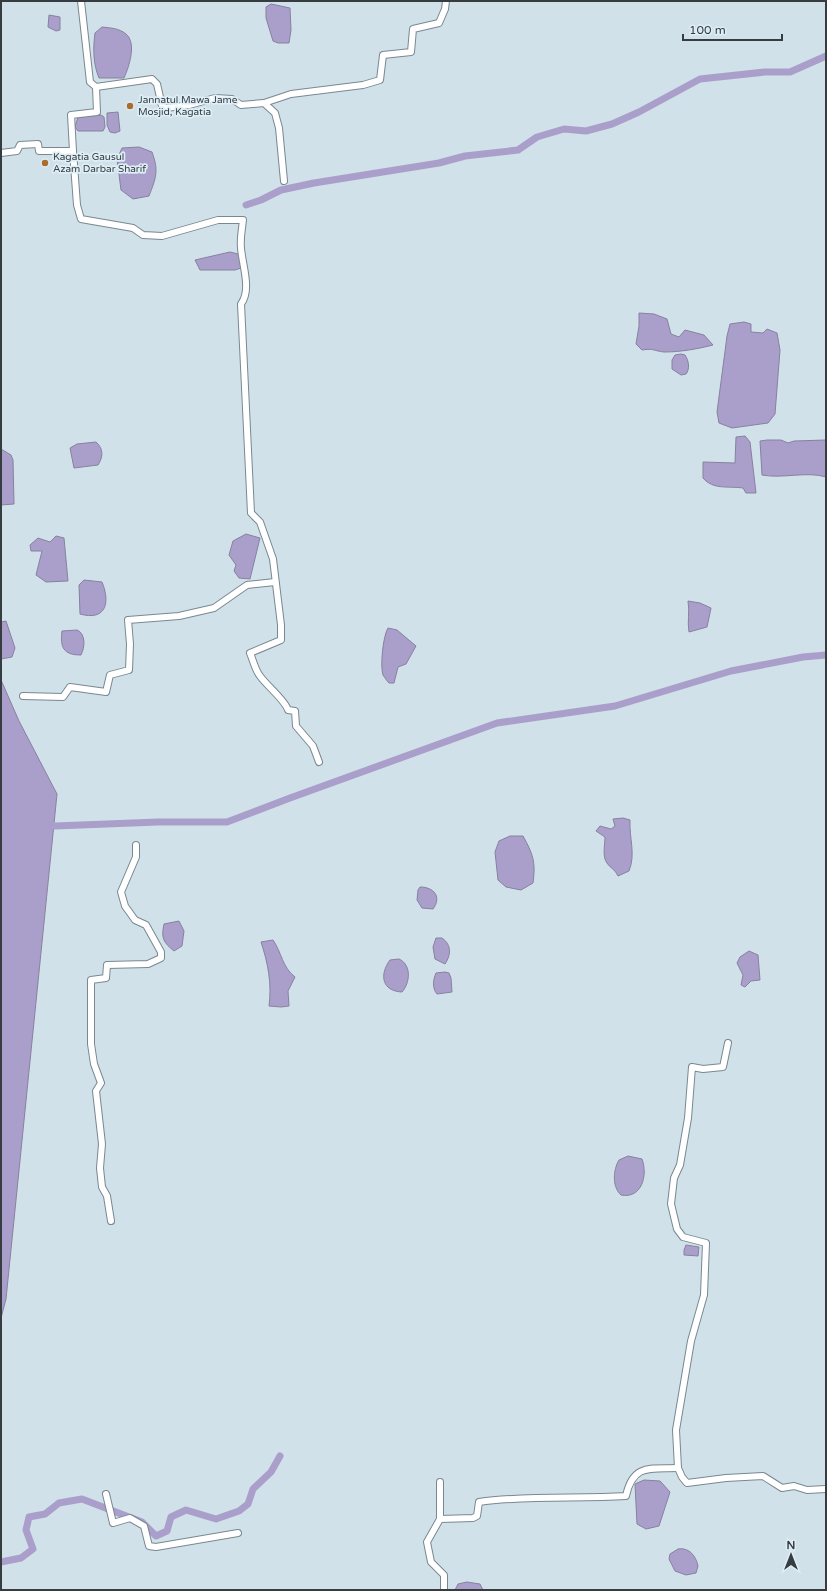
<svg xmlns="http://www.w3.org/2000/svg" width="827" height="1591" font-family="'Varela Round',sans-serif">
	<rect width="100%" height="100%" fill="#d1e1e9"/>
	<!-- water -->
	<g fill="#aa9fca" stroke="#8781a0">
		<path d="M 271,4 L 290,8 L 291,30 L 289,43 L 278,43 L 273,41 L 266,18 L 266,7 Z"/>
		<path d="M 49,15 L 60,17 L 60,30 L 56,31 L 48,27 Z"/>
		<path d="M 102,27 C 110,28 119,28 126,34 C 137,43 129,67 124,78 L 99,78 C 93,64 93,48 95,33 Z"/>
		<path d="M 118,112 L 120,131 L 115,133 L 110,132 L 107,125 L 107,113 Z"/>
		<path d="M 101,115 L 104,117 L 105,127 L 103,131 L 78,131 L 75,127 L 78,117 Z"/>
		<path d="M 139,147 L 152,152 C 159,171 156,178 149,196 L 133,199 L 121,190 L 117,159 L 122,148 Z"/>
		<path d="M 230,252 L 238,254 L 242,259 L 241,268 L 235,270 L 200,270 L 195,260 Z"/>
		<path d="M 639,313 L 654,314 L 667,319 L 671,334 L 679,337 L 685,330 L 704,335 L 713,345 C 697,349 681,352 664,352 C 654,351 654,348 642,350 L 636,344 L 639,326 Z"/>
		<path d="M 744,322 L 751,324 L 751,332 L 763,333 L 767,329 L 777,333 L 780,350 L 775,414 L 768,423 L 732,428 L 719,423 L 717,412 L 727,336 L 730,324 Z"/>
		<path d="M 681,354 L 685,355 C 689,361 690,369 686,374 L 681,375 L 672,369 L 672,360 L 675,355 Z"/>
		<path d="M 745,436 L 750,442 L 756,493 L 746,493 L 743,488 C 729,486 713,490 703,478 L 703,462 L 735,463 L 736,437 Z"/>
		<path d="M 767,440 L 781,440 L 788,443 L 794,441 L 826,440 L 826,477 C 807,471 782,479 762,475 L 760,441 Z"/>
		<path d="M 96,442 C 104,449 103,457 98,465 L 74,468 L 70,448 L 77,444 Z"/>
		<path d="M 1,449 L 11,455 L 13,460 L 14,504 L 1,505 Z"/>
		<path d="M 246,534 L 260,538 L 250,579 L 239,578 L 234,571 L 236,565 L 229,555 L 233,541 Z"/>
		<path d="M 56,536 L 64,538 L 68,581 L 46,582 L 36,575 L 42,551 L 31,551 L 30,545 L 38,538 L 50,542 Z"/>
		<path d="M 84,580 L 102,582 C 111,604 105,621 80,614 L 79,585 Z"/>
		<path d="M 688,601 L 700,603 L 711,608 L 707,627 L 689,632 C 687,621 690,612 688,601 Z"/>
		<path d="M 6,621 L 15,648 L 12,657 L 1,659 L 1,622 Z"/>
		<path d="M 388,628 L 397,630 L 416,646 L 406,664 L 398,667 L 394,683 L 389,683 C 387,681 385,678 383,675 C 380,666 383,636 388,628 Z"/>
		<path d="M 77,630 C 86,634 85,647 81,655 C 63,655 60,647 62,631 Z"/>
		<path d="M 1,680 L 19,721 L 57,794 L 6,1299 L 1,1318 Z"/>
		<path d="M 623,818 L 630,820 C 629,838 636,854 629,871 L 618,876 C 614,868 611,869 607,863 C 602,857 605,844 605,837 L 596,831 L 600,826 L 611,829 L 615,826 L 613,819 Z"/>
		<path d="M 510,836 L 523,836 C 533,854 536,862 533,883 L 521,890 L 506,887 L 498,880 L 495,852 L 499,841 Z"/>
		<path d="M 420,887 C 434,887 442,897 433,909 L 422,908 L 417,900 L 418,890 Z"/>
		<path d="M 179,921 L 184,931 L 182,946 L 174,951 C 163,942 161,938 164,924 Z"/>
		<path d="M 436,938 L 442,938 C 452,945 451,955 445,964 L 435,959 L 433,947 Z"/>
		<path d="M 273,940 C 282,953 282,967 295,977 L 288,991 L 289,1006 L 281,1007 L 269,1006 C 272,984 268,963 261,942 Z"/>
		<path d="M 749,951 L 758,955 L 760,980 L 751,981 L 745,987 L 741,985 L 743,975 L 737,963 L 740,957 Z"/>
		<path d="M 399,959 C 412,965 410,983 402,992 C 382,991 379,975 390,960 Z"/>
		<path d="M 445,972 L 449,973 L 451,978 L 452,992 L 437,994 C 432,988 433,980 436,973 Z"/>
		<path d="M 628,1156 L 642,1159 C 648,1175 642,1199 621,1195 C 612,1187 613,1170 619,1160 Z"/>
		<path d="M 686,1245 L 699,1247 L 698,1256 L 684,1255 L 684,1250 Z"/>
		<path d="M 644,1480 L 660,1481 L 670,1492 L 659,1526 L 646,1529 L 637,1524 L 635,1484 Z"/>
		<path d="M 678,1549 C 689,1547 696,1556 698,1566 L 696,1573 L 686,1575 L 675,1571 L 669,1559 L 670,1554 Z"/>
		<path d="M 467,1582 L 480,1584 L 483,1590 L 455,1590 L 458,1584 Z"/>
	</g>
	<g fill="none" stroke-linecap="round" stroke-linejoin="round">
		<!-- canal -->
		<g stroke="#aa9fca" stroke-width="7">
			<path d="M 246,205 L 261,200 L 281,190 L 314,183 L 439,163 L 465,156 L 518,150 L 537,137 L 564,129 L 586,131 L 612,124 L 639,112 L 700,79 L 765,72 L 790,72 L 826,56"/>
			<path d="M 44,824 L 55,826 L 158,822 L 227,822 L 290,798 L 497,723 L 615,706 L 731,671 L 803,657 L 826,655"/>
			<path d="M 1,1562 L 21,1558 L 33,1549 L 26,1530 L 29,1517 L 45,1514 L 59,1503 L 82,1499 L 142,1522 L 156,1536 L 167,1531 L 171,1517 L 186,1510 L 216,1519 L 239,1511 L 248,1504 L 253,1489 L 271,1472 L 280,1456"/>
		</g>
		<!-- minor casing -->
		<g stroke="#798890" stroke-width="8">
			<g id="minor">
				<path d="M 96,87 L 152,79 L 157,84 L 162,106 L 166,108 L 189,105 L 215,98 L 232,99 L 241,105 L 264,103 L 275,113 L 279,128 L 284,181"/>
				<path d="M 264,103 L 291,94 L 363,85 L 380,80 L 383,55 L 411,52 L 413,29 L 439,23 L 445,9 L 446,1"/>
				<path d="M 73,151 L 77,205 L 81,219 L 133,228 L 143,235 L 162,236 L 218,220 L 243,220 C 242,229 240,239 241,248 C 242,264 252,290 241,304 L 251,513 L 260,522 L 273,559 L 281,625 L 281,640 L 250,653 C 253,660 255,670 260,676 C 267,686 285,700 288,710 L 295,711 L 296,726 L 313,746 L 319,762"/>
				<path d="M 1,153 L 17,151 L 20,145 L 38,144 L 39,151 L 73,151 L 71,115 L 97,112 L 96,87 L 90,82 L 81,1"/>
				<path d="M 23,696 L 63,697 L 70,687 L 106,692 L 110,675 L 129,670 L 130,644 L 128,620 L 179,616 L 214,608 L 247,585 L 275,582"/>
				<path d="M 728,1043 L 723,1067 L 703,1069 L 692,1067 L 688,1118 L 680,1165 L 674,1178 L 671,1204 L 677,1229 L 683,1237 L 706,1243 L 704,1295 L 691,1341 L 676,1430 L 678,1468 L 682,1477 L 687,1483 L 726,1478 L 763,1476 L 782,1488 L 794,1486 L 807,1490 L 826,1489"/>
				<path d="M 111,1221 L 107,1196 L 102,1187 L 100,1168 L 102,1144 L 96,1091 L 101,1083 L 94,1064 L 91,1044 L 91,980 L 106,978 L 107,965 L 148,964 L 161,958 L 161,952 L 146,925 L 135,920 L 125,906 L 121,892 L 136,857 L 136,845"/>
				<path d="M 440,1482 L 440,1519"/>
				<path d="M 106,1494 L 113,1523 L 130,1518 L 144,1526 L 149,1546 L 156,1547 L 238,1533"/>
				<path d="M 444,1590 L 444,1575 L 431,1562 L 427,1542 L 440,1519 L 473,1518 L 477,1516 L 479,1502 C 528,1495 577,1499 626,1496 C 633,1463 651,1469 678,1468"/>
			</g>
		</g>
		<!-- minor -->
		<use href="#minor" stroke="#fff" stroke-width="6"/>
	</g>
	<!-- markers -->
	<g fill="#aa6d31" stroke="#deeef7" stroke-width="1.5">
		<circle cx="130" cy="106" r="4"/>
		<circle cx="45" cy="163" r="4"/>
	</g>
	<g text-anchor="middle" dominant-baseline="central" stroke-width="3.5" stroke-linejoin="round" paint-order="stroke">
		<!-- poi labels -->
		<g font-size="10" fill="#363c3f" stroke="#deeef7" text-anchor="start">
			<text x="138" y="100">Jannatul Mawa Jame<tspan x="138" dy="12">Mosjid, Kagatia</tspan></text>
			<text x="53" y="157">Kagatia Gausul<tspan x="53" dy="12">Azam Darbar Sharif</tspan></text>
		</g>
	</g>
	<!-- border -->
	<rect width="827" height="1591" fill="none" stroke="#363c3f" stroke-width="4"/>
	<!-- north arrow -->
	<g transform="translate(791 1555)" stroke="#deeef7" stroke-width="3" paint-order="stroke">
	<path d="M0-3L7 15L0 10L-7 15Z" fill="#363c3f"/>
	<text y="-6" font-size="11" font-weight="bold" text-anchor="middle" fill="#363c3f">N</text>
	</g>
	<!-- scale -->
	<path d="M683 34v6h99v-6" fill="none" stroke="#363c3f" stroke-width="2"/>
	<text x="689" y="34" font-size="12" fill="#363c3f" stroke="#deeef7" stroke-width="3" paint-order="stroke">100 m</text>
</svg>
